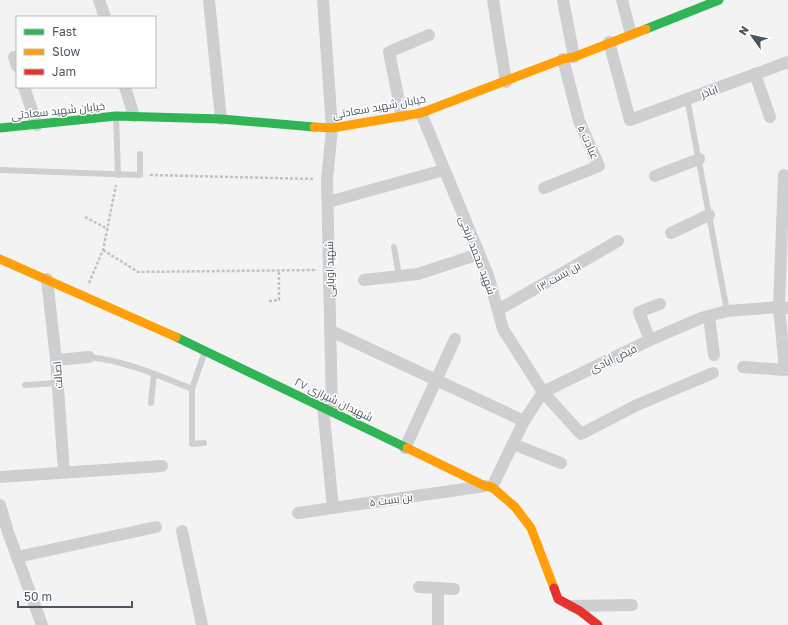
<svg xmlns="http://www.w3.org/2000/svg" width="788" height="625" font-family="'Golos Text',Cairo,sans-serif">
	<rect width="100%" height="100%" fill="#f3f3f3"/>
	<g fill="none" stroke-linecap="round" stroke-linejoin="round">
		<!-- path -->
		<g stroke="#bbc6c3" stroke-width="2.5" stroke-dasharray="3 2" stroke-linecap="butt">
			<path d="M 150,175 L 315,179"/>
			<path d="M 85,217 L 108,229"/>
			<path d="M 103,250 L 138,272 L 317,270"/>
			<path d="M 89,283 L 103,250 L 116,185"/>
			<path d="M 269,301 L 279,300 L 279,270"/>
		</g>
		<!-- lane -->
		<g stroke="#cdcfd1" stroke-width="6">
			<path d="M 687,98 L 727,311"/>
			<path d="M 116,116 L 118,175"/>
			<path d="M 0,170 L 140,175 L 140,154"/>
			<path d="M 394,247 L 399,276"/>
			<path d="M 89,357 C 125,361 158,375 192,389 L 205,351"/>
			<path d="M 25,385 L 57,383"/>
			<path d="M 192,389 L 192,444 L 204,443"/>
			<path d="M 151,403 L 154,374"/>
		</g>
		<!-- street -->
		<g stroke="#cdcfd1" stroke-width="12">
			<path d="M 99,0 L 105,17"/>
			<path d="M 209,0 L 221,119"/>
			<path d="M 323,0 L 332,128 L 327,180 L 332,411"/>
			<path d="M 493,0 L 506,82"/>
			<path d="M 563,0 L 574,57"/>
			<path d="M 622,0 L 631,34"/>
			<path d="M 609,42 L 630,120 L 788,62"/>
			<path d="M 14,57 L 17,66"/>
			<path d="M 755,74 L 770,117"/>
			<path d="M 24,87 L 37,125"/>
			<path d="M 125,87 L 134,116"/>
			<path d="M 421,113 L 488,275 L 503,329 L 543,392 L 581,434 L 637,405 L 713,373"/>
			<path d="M 402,116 L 389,52 L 429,35"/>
			<path d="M 655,176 L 699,159"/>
			<path d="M 544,188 L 599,166 L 579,121 L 563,59"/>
			<path d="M 328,202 L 444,170"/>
			<path d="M 671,233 L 709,215"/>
			<path d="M 47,279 L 56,360 L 64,472"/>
			<path d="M 364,280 L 418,274 L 479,254"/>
			<path d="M 498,310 L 618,241"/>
			<path d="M 709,316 L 714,355"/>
			<path d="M 331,331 L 524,421"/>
			<path d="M 650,340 L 639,312 L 660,304"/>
			<path d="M 56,360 L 89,357"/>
			<path d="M 743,367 L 785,370 L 779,307 L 784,175"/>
			<path d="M 323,406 L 333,508"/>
			<path d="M 513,444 L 561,463"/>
			<path d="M 405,448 L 455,339"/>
			<path d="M 0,477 L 162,466"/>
			<path d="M 492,487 L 524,421 L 543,392 L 650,340 L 701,318 L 727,311 L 779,307 L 788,308"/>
			<path d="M 0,505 L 8,532 L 42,625"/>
			<path d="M 298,513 L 485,486"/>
			<path d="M 182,531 L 202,625"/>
			<path d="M 17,557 L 156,527"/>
			<path d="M 419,587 L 454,589"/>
			<path d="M 438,588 L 438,625"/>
			<path d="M 572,606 L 632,605"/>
		</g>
		<!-- fast -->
		<g stroke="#30b455" stroke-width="9">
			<path d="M 646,29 L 719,0"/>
			<path d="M 0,128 L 116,116 L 221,119 L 314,127"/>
			<path d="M 176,337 L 407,448"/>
		</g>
		<!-- slow -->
		<g stroke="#ff9f0a" stroke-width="9">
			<path d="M 314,127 L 332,128 L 421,113 L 563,59 L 574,57 L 646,29"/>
			<path d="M 0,259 L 176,337"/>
			<path d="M 407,448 L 485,486 L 492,487 L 515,507 L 531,528 L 554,588"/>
		</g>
		<!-- jam -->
		<path stroke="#e5322d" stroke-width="9" d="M 554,588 L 558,599 L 580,611 L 598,625"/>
	</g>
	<g text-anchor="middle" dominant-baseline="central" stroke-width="3" stroke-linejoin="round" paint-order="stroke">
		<!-- street labels -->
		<g font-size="11" fill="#4b555f" stroke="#fff">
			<text transform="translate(709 91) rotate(-20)">اباذر</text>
			<text transform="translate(379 106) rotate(-10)">خیابان شهید سعادتی</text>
			<text transform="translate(58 110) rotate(-6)">خیابان شهید سعادتی</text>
			<text transform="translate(589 142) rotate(66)">عبادت ۵</text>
			<text transform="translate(478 255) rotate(69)">شهید محمد ترنجی</text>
			<text transform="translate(329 269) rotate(-91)">شهید اوبایی</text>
			<text transform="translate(558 276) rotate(-30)">بن بست ۱۳</text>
			<text transform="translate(613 358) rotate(-26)">فیض آبادی</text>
			<text transform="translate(57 375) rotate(-94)">اصالت</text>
			<text transform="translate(334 399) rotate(26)">شهیدان شیرازی ۲۷</text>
			<text transform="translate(391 499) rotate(-8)">بن بست ۵</text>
		</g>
	</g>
	<!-- legend -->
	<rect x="16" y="16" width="140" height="72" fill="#ffffff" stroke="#b7bbbf"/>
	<rect x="24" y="29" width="20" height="6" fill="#30b455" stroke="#b7bbbf"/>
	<text x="52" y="36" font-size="12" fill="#4b555f">Fast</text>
	<rect x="24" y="49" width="20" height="6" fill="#ff9f0a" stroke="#b7bbbf"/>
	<text x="52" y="56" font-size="12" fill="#4b555f">Slow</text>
	<rect x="24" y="69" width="20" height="6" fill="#e5322d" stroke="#b7bbbf"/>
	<text x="52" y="76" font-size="12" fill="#4b555f">Jam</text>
	<!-- north arrow -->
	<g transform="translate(752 36) rotate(303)" stroke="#ffffff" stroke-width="3" paint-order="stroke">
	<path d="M0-3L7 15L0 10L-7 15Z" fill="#4b555f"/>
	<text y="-6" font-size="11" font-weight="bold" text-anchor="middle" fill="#4b555f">N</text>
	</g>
	<!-- scale -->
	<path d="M18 601v6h114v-6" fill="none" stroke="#4b555f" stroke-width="2"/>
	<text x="24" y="601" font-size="12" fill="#4b555f" stroke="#ffffff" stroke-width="3" paint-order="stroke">50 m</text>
</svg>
